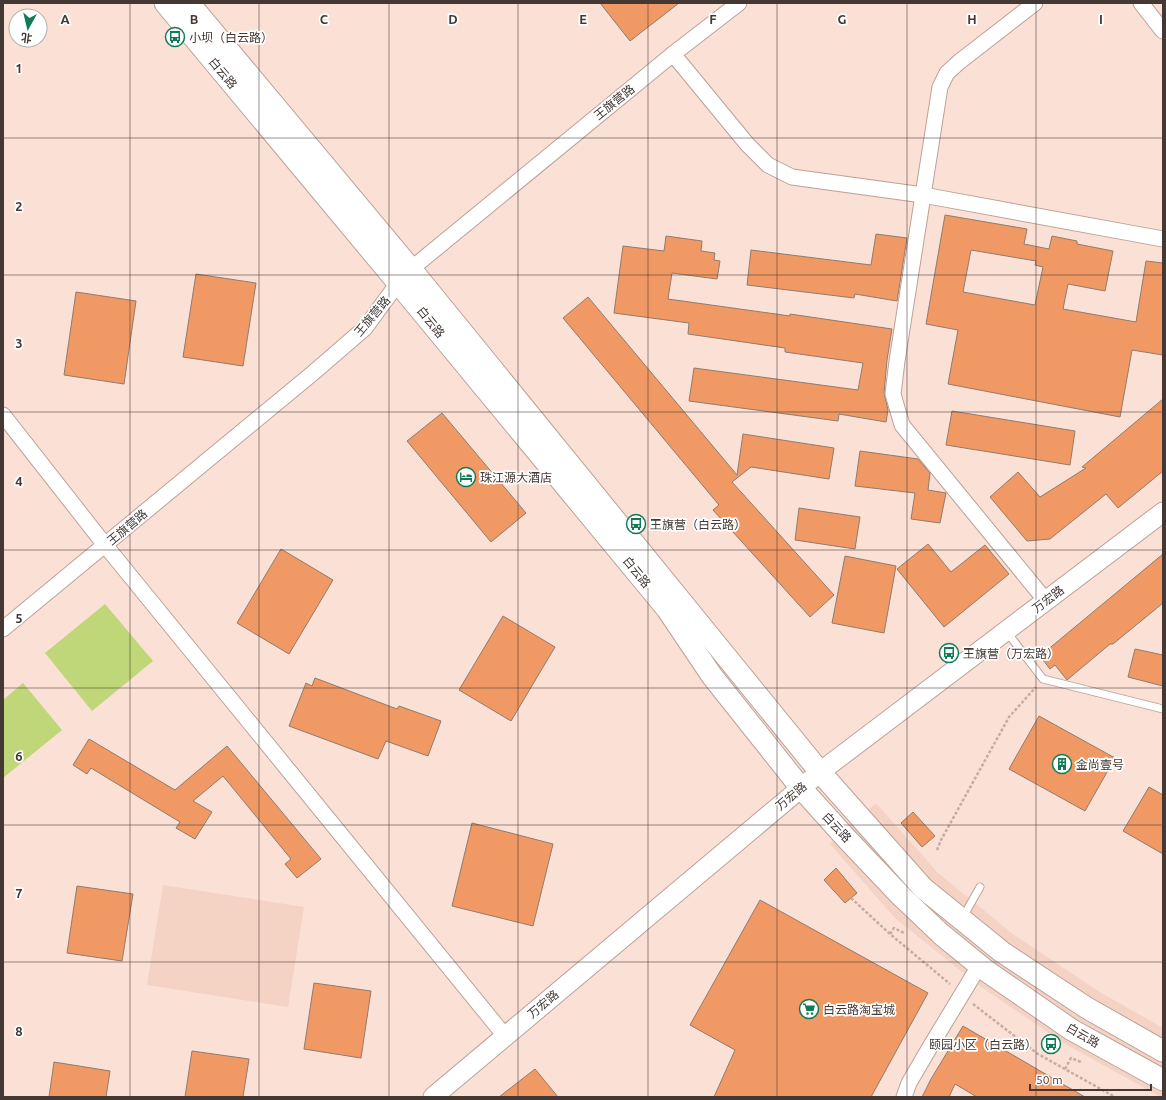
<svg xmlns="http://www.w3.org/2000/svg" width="1166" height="1100" font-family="Ubuntu,'Noto Sans SC',sans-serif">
	<rect width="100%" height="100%" fill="#fbe0d6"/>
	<!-- built -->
	<g fill="#f4d2c4">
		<path d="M 876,803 L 938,873 L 1014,935 L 1098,991 L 1163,1028 L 1163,1097 L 1161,1097 L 1065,1044 L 977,984 L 895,918 L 830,844 Z"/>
		<path d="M 163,885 L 304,907 L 288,1007 L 147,985 Z"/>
	</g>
	<!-- green -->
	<g fill="#c0d779">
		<path d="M 105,604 L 153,661 L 92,711 L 45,653 Z"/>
		<path d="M 23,683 L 62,730 L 3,778 L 3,700 Z"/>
	</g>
	<!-- building -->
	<g fill="#f09964" stroke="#917b6e" fill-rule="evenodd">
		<path d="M 600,3 L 679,3 L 630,41 Z"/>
		<path d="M 945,215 L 1027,229 L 1024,244 L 1049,249 L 1052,236 L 1077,241 L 1077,244 L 1113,251 L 1105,291 L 1068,284 L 1063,309 L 1136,322 L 1146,261 L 1163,263 L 1163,355 L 1132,350 L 1120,417 L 948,384 L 958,330 L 926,324 ZM 971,250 L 1036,261 L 1035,265 L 1043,267 L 1035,305 L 963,292 Z"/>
		<path d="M 876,234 L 907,238 L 897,301 L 855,294 L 854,298 L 747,285 L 751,250 L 871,265 Z"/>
		<path d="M 666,236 L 702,241 L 701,251 L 715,253 L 714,260 L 720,261 L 717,279 L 672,273 L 668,299 L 790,316 L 790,314 L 892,329 L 887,360 L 884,393 L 888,410 L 886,422 L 839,414 L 838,421 L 689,401 L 694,368 L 858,390 L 863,363 L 785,352 L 785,348 L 688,334 L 689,323 L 614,313 L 623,246 L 664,251 Z"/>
		<path d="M 196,274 L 256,283 L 243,366 L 183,357 Z"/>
		<path d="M 76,292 L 136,301 L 124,384 L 64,375 Z"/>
		<path d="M 588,297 L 737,475 L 743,434 L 834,448 L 829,479 L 751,467 L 732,482 L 834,595 L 810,617 L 713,510 L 719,505 L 563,318 Z"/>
		<path d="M 1163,399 L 1163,471 L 1118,508 L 1106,494 L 1050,539 L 1027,541 L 990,497 L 1018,472 L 1040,497 L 1086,468 L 1082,467 Z"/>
		<path d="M 952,411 L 1075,431 L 1070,465 L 946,445 Z"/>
		<path d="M 442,413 L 526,513 L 491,542 L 407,441 Z"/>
		<path d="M 860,451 L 918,459 L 930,473 L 928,490 L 946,493 L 940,523 L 911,519 L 915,493 L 855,486 Z"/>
		<path d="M 799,508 L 860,517 L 855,549 L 795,540 Z"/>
		<path d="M 928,544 L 951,572 L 985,545 L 1009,574 L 944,627 L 897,569 Z"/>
		<path d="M 281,549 L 333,580 L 289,654 L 237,623 Z"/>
		<path d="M 1163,554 L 1163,603 L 1113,644 L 1110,644 L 1067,680 L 1055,665 L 1050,669 L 1040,656 Z"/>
		<path d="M 845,556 L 896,566 L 884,633 L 832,623 Z"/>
		<path d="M 503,616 L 555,647 L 511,721 L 459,690 Z"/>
		<path d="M 1135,649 L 1163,655 L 1163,686 L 1128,677 Z"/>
		<path d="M 315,678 L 397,709 L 399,706 L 441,721 L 428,756 L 386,741 L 378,759 L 289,726 L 306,683 L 312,686 Z"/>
		<path d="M 1039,716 L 1115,758 L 1085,811 L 1009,769 Z"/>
		<path d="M 89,739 L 175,790 L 227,746 L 321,859 L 297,878 L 285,864 L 291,859 L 223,776 L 193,801 L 212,812 L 195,839 L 176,828 L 180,822 L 91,768 L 87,774 L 73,765 Z"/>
		<path d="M 1149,787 L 1163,795 L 1163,854 L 1123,831 Z"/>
		<path d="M 913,812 L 935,836 L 922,847 L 901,823 Z"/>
		<path d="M 472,823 L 553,844 L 533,926 L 452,906 Z"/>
		<path d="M 836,868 L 857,893 L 845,903 L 824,880 Z"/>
		<path d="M 77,886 L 133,894 L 122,961 L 67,953 Z"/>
		<path d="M 760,900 L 928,993 L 871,1097 L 714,1097 L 735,1050 L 690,1025 Z"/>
		<path d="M 314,983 L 371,991 L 361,1058 L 304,1049 Z"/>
		<path d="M 963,1026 L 1085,1097 L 977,1097 L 955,1084 L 949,1097 L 922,1097 L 931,1079 Z"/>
		<path d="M 192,1051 L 249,1059 L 243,1097 L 185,1097 Z"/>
		<path d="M 54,1062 L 110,1071 L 106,1097 L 49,1097 Z"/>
		<path d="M 535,1069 L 558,1097 L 499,1097 Z"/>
	</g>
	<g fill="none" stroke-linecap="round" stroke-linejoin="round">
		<!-- service casing -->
		<g stroke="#bba197" stroke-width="9">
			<g id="service">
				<path d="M 1006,631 L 1043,679 L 1163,709"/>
				<path d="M 963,917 L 980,887"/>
			</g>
		</g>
		<!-- minor casing -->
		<g stroke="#bba197" stroke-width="17">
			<g id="minor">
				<path d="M 1035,3 L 959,62 L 947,73 L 940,87 L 897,361 L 893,394 L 902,425 L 1046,601"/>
				<path d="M 1141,3 L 1163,31"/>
				<path d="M 673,54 L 747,144 L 768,165 L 792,177 L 923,195 L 1163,239"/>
				<path d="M 3,415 L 105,545 L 505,1036"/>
				<path d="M 3,629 L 313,373 L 365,328 L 398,283 L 411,269 L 673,54 L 739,3"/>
				<path d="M 904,1097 L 909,1083 L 930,1047 L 979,966"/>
			</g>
		</g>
		<!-- tertiary casing -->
		<g stroke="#bba197" stroke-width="21">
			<path id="tertiary" d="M 433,1097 L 820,772 L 1163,512"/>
		</g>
		<!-- secondary casing -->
		<g stroke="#bba197" stroke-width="23">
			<g id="secondary">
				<path d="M 165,3 L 398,283 L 667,609 L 712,676 L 801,788 L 845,837 L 902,897 L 941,934 L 985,970 L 1072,1030 L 1163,1080"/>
				<path d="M 189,3 L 411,269 L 820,772 L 923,888 L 1002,952 L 1087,1008 L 1163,1051"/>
			</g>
		</g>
		<!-- path -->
		<g stroke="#c3ada5" stroke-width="2.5" stroke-dasharray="3 2" stroke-linecap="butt">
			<path d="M 937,850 L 941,840 L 1009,717 L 1036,687"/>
			<path d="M 851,898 L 890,934 L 950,984"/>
			<path d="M 890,934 L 894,928 L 904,933"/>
			<path d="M 973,1004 L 1038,1054 L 1115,1097"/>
			<path d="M 1065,1069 L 1071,1058 L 1081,1062"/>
		</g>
		<!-- service -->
		<use href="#service" stroke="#fff" stroke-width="7"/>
		<!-- minor -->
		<use href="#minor" stroke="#fff" stroke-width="15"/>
		<!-- tertiary -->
		<use href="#tertiary" stroke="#fff" stroke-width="19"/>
		<!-- secondary -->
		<use href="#secondary" stroke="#fff" stroke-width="21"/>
	</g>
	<!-- grid -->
	<path fill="none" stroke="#433834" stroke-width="1" stroke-opacity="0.55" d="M 130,3 L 130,1097M 259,3 L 259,1097M 389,3 L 389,1097M 518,3 L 518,1097M 648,3 L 648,1097M 777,3 L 777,1097M 907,3 L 907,1097M 1036,3 L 1036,1097M 3,138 L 1163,138M 3,275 L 1163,275M 3,412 L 1163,412M 3,550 L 1163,550M 3,688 L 1163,688M 3,825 L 1163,825M 3,962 L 1163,962"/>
	<!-- icons -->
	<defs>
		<g id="bus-ring" transform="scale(1)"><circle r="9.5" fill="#fff" stroke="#107c57" stroke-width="1.5"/><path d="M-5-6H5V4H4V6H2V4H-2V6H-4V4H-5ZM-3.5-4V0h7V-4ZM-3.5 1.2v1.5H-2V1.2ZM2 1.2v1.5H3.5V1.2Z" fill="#107c57"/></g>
		<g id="hotel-ring" transform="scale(1)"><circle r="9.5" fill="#fff" stroke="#107c57" stroke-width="1.5"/><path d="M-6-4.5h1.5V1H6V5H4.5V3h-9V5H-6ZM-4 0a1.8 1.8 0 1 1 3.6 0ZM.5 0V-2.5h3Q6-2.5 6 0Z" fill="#107c57"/></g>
		<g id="building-ring" transform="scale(1)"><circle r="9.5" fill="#fff" stroke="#107c57" stroke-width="1.5"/><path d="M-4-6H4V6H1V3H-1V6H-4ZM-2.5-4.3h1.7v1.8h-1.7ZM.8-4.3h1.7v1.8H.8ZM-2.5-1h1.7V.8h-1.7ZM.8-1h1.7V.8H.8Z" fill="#107c57"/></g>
		<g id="supermarket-ring" transform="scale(1)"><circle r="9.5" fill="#fff" stroke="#107c57" stroke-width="1.5"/><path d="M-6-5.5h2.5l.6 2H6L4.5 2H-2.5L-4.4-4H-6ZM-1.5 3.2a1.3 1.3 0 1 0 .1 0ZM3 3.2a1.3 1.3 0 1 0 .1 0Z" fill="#107c57"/></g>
	</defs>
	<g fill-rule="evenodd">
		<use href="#bus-ring" x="175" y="37"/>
		<use href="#hotel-ring" x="466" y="477"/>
		<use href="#bus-ring" x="636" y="524"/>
		<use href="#bus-ring" x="949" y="653"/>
		<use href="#building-ring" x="1062" y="764"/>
		<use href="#supermarket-ring" x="809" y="1009"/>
		<use href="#bus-ring" x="1051" y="1044"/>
	</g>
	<g text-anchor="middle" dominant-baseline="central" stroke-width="3.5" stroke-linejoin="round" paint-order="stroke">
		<!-- poi labels -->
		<g font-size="12" fill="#433834" stroke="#fff" text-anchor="start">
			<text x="189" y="37">小坝（白云路）</text>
			<text x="480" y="477">珠江源大酒店</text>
			<text x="650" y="524">王旗营（白云路）</text>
			<text x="963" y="653">王旗营（万宏路）</text>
			<text x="1076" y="764">金尚壹号</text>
			<text x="823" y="1009">白云路淘宝城</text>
			<text x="1037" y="1044" text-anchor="end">颐园小区（白云路）</text>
		</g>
		<!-- street labels -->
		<g font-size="12" fill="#433834" stroke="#fff">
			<text transform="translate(223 73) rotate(50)">白云路</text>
			<text transform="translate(614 102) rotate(-39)">王旗营路</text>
			<text transform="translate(372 316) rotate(-50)">王旗营路</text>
			<text transform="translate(431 322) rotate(51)">白云路</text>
			<text transform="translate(127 527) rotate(-40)">王旗营路</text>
			<text transform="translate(637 572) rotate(51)">白云路</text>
			<text transform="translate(1048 599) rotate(-37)">万宏路</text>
			<text transform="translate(791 796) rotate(-40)">万宏路</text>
			<text transform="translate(837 827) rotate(47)">白云路</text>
			<text transform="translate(543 1004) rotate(-40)">万宏路</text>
			<text transform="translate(1083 1035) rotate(30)">白云路</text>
		</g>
	</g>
	<g font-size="13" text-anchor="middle" font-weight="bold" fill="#433834" stroke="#fff" stroke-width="3.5" stroke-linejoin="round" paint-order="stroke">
		<text x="65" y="24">A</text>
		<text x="194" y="24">B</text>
		<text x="324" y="24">C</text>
		<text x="453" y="24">D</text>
		<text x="583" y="24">E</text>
		<text x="713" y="24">F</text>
		<text x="842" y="24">G</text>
		<text x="972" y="24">H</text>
		<text x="1101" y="24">I</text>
		<text x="19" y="73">1</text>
		<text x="19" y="211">2</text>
		<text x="19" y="348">3</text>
		<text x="19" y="486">4</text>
		<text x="19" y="623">5</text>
		<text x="19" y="761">6</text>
		<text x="19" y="898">7</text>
		<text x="19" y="1036">8</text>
	</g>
	<!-- border -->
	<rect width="1166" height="1100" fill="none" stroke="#433834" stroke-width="8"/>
	<!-- north arrow -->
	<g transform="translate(28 28) rotate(188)"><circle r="19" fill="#ffffff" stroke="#b4afae"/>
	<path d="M0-3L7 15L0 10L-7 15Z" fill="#107c57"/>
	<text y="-6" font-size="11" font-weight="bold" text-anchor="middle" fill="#433834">北</text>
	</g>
	<!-- scale -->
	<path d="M1030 1084v6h121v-6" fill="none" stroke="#433834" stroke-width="2"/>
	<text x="1036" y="1084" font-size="12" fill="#433834" stroke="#ffffff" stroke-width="3" paint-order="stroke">50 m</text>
</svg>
